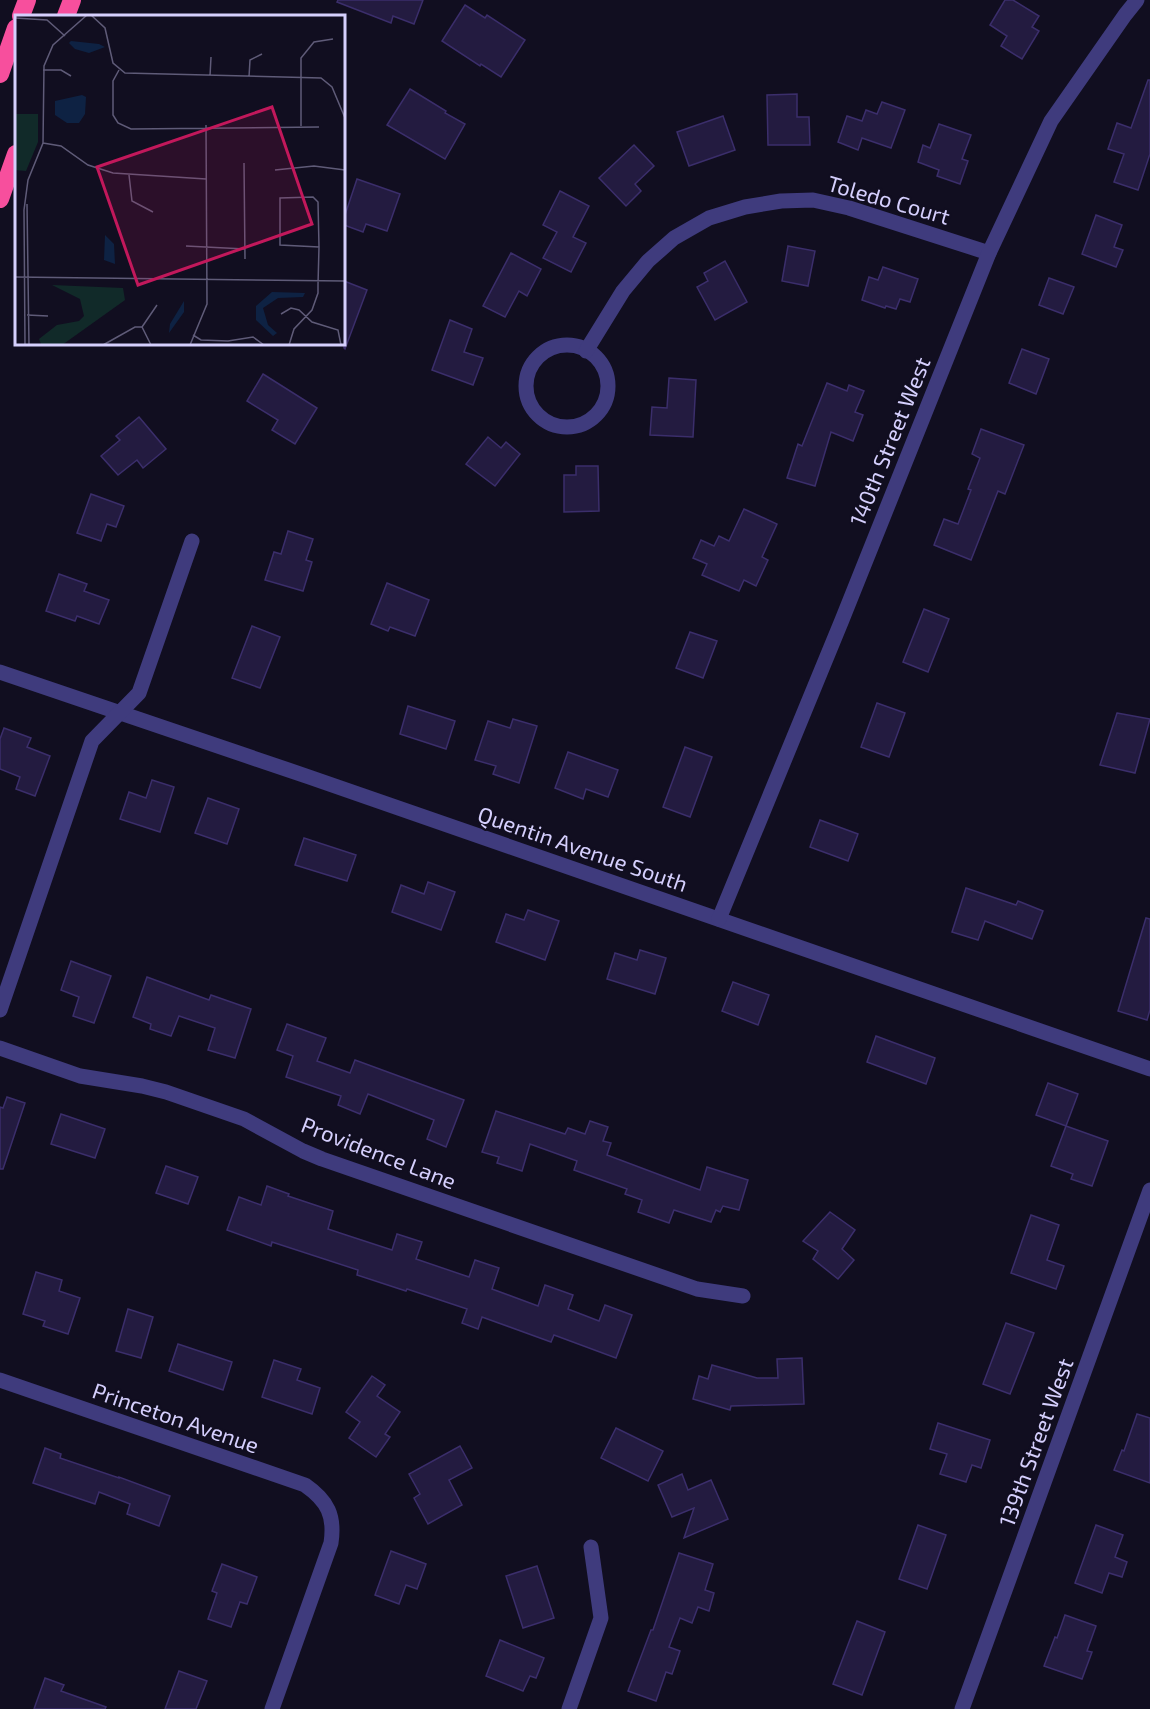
<svg xmlns="http://www.w3.org/2000/svg" width="1150" height="1709" font-family="'Exo 2',sans-serif">
	<rect width="100%" height="100%" fill="#110e20"/>
	<!-- building -->
	<g fill="#231b40" stroke="#3b2e6b" stroke-width="1.5">
		<path d="M 338,0 L 423,0 L 414,24 L 393,16 L 391,23 L 337,2 Z"/>
		<path d="M 1005,0 L 1013,0 L 1039,16 L 1032,27 L 1039,31 L 1022,59 L 1001,46 L 1007,36 L 990,25 Z"/>
		<path d="M 465,5 L 485,18 L 487,15 L 525,40 L 501,77 L 481,64 L 480,66 L 442,41 Z"/>
		<path d="M 1148,80 L 1150,80 L 1150,154 L 1138,190 L 1114,182 L 1124,154 L 1108,149 L 1117,123 L 1131,128 Z"/>
		<path d="M 410,89 L 446,111 L 445,113 L 465,124 L 445,159 L 387,125 Z"/>
		<path d="M 797,94 L 797,117 L 809,117 L 810,145 L 768,145 L 767,95 Z"/>
		<path d="M 882,102 L 905,110 L 891,148 L 862,138 L 858,150 L 838,142 L 847,116 L 862,121 L 866,110 L 877,114 Z"/>
		<path d="M 723,116 L 735,150 L 689,166 L 677,132 Z"/>
		<path d="M 939,124 L 971,135 L 962,159 L 968,161 L 960,184 L 937,176 L 939,170 L 918,162 L 923,145 L 930,148 Z"/>
		<path d="M 634,145 L 654,166 L 635,184 L 641,191 L 626,206 L 599,178 Z"/>
		<path d="M 357,179 L 400,194 L 387,231 L 366,224 L 363,232 L 344,225 L 344,218 Z"/>
		<path d="M 560,191 L 589,206 L 573,237 L 586,243 L 571,272 L 543,258 L 557,232 L 543,225 Z"/>
		<path d="M 1096,215 L 1122,225 L 1114,247 L 1123,250 L 1116,267 L 1082,254 Z"/>
		<path d="M 788,246 L 815,251 L 808,286 L 782,281 Z"/>
		<path d="M 511,253 L 541,269 L 527,296 L 519,291 L 505,317 L 483,306 Z"/>
		<path d="M 725,261 L 747,302 L 715,320 L 697,287 L 708,281 L 704,273 Z"/>
		<path d="M 883,267 L 918,279 L 910,302 L 900,299 L 896,309 L 886,306 L 885,308 L 862,300 L 869,277 L 878,280 Z"/>
		<path d="M 1049,278 L 1074,287 L 1063,314 L 1039,305 Z"/>
		<path d="M 344,281 L 367,290 L 345,349 L 344,348 Z"/>
		<path d="M 450,320 L 472,329 L 464,352 L 483,358 L 473,385 L 432,370 Z"/>
		<path d="M 1022,349 L 1049,359 L 1036,394 L 1009,383 Z"/>
		<path d="M 263,374 L 317,408 L 295,444 L 272,430 L 278,420 L 247,401 Z"/>
		<path d="M 669,378 L 696,380 L 693,437 L 650,435 L 652,407 L 667,408 Z"/>
		<path d="M 827,383 L 847,391 L 849,385 L 864,391 L 855,412 L 863,415 L 853,441 L 831,432 L 815,486 L 787,478 L 798,444 L 802,446 Z"/>
		<path d="M 139,417 L 166,449 L 143,468 L 137,460 L 118,475 L 101,456 L 120,440 L 116,436 Z"/>
		<path d="M 981,429 L 1024,445 L 1005,494 L 998,491 L 971,560 L 934,545 L 944,519 L 958,524 L 971,490 L 968,489 L 980,458 L 972,454 Z"/>
		<path d="M 488,437 L 501,448 L 506,442 L 520,454 L 495,486 L 466,464 Z"/>
		<path d="M 576,466 L 598,466 L 599,511 L 564,512 L 564,475 L 576,475 Z"/>
		<path d="M 91,494 L 124,506 L 116,527 L 107,524 L 101,541 L 77,533 Z"/>
		<path d="M 744,509 L 777,524 L 762,557 L 768,560 L 756,586 L 744,580 L 739,591 L 702,575 L 707,564 L 693,558 L 701,540 L 714,546 L 719,536 L 729,541 Z"/>
		<path d="M 288,531 L 313,539 L 306,560 L 312,562 L 303,591 L 265,580 L 274,552 L 281,554 Z"/>
		<path d="M 59,574 L 87,584 L 84,591 L 109,600 L 99,624 L 77,616 L 75,621 L 46,611 Z"/>
		<path d="M 387,583 L 429,600 L 415,636 L 390,627 L 388,631 L 371,624 Z"/>
		<path d="M 924,609 L 949,619 L 928,672 L 903,662 Z"/>
		<path d="M 252,626 L 280,637 L 260,688 L 232,678 Z"/>
		<path d="M 690,632 L 717,641 L 703,678 L 676,668 Z"/>
		<path d="M 877,703 L 905,713 L 889,757 L 861,747 Z"/>
		<path d="M 408,706 L 455,721 L 446,749 L 400,734 Z"/>
		<path d="M 1117,713 L 1150,719 L 1135,773 L 1100,765 Z"/>
		<path d="M 513,719 L 537,726 L 519,783 L 493,774 L 496,766 L 475,760 L 488,721 L 510,728 Z"/>
		<path d="M 4,728 L 31,738 L 27,747 L 50,756 L 35,796 L 16,789 L 20,777 L 0,769 L 0,739 Z"/>
		<path d="M 685,747 L 712,757 L 690,817 L 663,807 Z"/>
		<path d="M 568,752 L 618,770 L 608,797 L 586,789 L 583,799 L 555,788 Z"/>
		<path d="M 152,780 L 174,787 L 160,832 L 120,819 L 129,792 L 146,798 Z"/>
		<path d="M 208,798 L 239,809 L 227,844 L 195,833 Z"/>
		<path d="M 820,820 L 858,834 L 848,861 L 810,847 Z"/>
		<path d="M 304,838 L 356,855 L 347,881 L 295,865 Z"/>
		<path d="M 428,882 L 455,892 L 441,930 L 392,912 L 401,885 L 424,894 Z"/>
		<path d="M 966,888 L 1016,905 L 1018,901 L 1043,911 L 1032,939 L 985,921 L 978,940 L 952,932 Z"/>
		<path d="M 528,910 L 559,921 L 545,960 L 496,942 L 506,914 L 524,920 Z"/>
		<path d="M 1146,918 L 1150,919 L 1150,1010 L 1147,1020 L 1118,1011 Z"/>
		<path d="M 640,950 L 666,958 L 655,994 L 607,979 L 615,953 L 637,960 Z"/>
		<path d="M 71,961 L 111,976 L 94,1023 L 73,1016 L 79,997 L 61,990 Z"/>
		<path d="M 147,977 L 209,1000 L 211,995 L 251,1009 L 235,1058 L 208,1050 L 215,1028 L 179,1016 L 171,1036 L 150,1029 L 151,1024 L 133,1017 Z"/>
		<path d="M 733,982 L 769,995 L 758,1025 L 722,1011 Z"/>
		<path d="M 287,1024 L 326,1038 L 317,1061 L 350,1073 L 355,1060 L 464,1100 L 446,1147 L 427,1139 L 434,1120 L 368,1094 L 360,1114 L 338,1105 L 341,1096 L 286,1077 L 293,1056 L 277,1050 Z"/>
		<path d="M 876,1036 L 935,1058 L 926,1084 L 867,1062 Z"/>
		<path d="M 1048,1083 L 1078,1094 L 1066,1126 L 1036,1115 Z"/>
		<path d="M 7,1097 L 25,1103 L 3,1169 L 0,1169 L 0,1107 L 3,1108 Z"/>
		<path d="M 496,1111 L 565,1134 L 568,1128 L 585,1134 L 590,1121 L 608,1127 L 603,1141 L 611,1143 L 607,1155 L 700,1190 L 707,1167 L 748,1180 L 739,1210 L 723,1206 L 720,1212 L 716,1210 L 711,1222 L 674,1210 L 669,1223 L 638,1212 L 642,1200 L 625,1194 L 627,1189 L 574,1170 L 577,1161 L 530,1144 L 522,1171 L 497,1163 L 499,1157 L 482,1152 Z"/>
		<path d="M 61,1114 L 105,1129 L 95,1158 L 51,1144 Z"/>
		<path d="M 1066,1126 L 1108,1141 L 1092,1186 L 1071,1179 L 1073,1174 L 1051,1166 Z"/>
		<path d="M 166,1166 L 198,1177 L 188,1204 L 156,1193 Z"/>
		<path d="M 267,1186 L 289,1194 L 288,1196 L 333,1211 L 328,1229 L 343,1234 L 392,1250 L 397,1234 L 422,1242 L 416,1259 L 469,1277 L 475,1260 L 499,1268 L 492,1289 L 538,1306 L 545,1285 L 573,1295 L 568,1309 L 599,1321 L 605,1305 L 632,1315 L 616,1358 L 554,1335 L 551,1342 L 482,1317 L 478,1329 L 462,1323 L 467,1309 L 407,1289 L 406,1291 L 357,1275 L 358,1270 L 272,1242 L 271,1246 L 227,1230 L 239,1197 L 261,1205 Z"/>
		<path d="M 830,1212 L 855,1230 L 842,1249 L 854,1260 L 838,1279 L 813,1259 L 818,1251 L 803,1241 Z"/>
		<path d="M 1031,1215 L 1059,1225 L 1047,1260 L 1064,1266 L 1056,1289 L 1011,1273 Z"/>
		<path d="M 36,1272 L 62,1280 L 59,1291 L 80,1298 L 68,1334 L 43,1326 L 45,1321 L 23,1314 Z"/>
		<path d="M 128,1309 L 153,1317 L 141,1358 L 116,1351 Z"/>
		<path d="M 1006,1323 L 1034,1333 L 1010,1394 L 983,1384 Z"/>
		<path d="M 178,1344 L 232,1362 L 223,1390 L 169,1371 Z"/>
		<path d="M 802,1358 L 804,1404 L 731,1406 L 730,1410 L 693,1399 L 699,1376 L 708,1379 L 712,1365 L 757,1378 L 778,1378 L 777,1359 Z"/>
		<path d="M 274,1360 L 301,1369 L 297,1380 L 320,1388 L 312,1414 L 262,1397 Z"/>
		<path d="M 372,1376 L 385,1385 L 377,1396 L 400,1412 L 385,1434 L 390,1437 L 376,1457 L 349,1438 L 360,1422 L 346,1412 Z"/>
		<path d="M 1137,1414 L 1150,1418 L 1150,1483 L 1114,1470 L 1122,1450 L 1124,1451 Z"/>
		<path d="M 938,1423 L 990,1440 L 981,1468 L 972,1465 L 966,1482 L 940,1474 L 947,1454 L 930,1449 Z"/>
		<path d="M 616,1428 L 663,1451 L 648,1481 L 601,1458 Z"/>
		<path d="M 460,1446 L 472,1468 L 449,1480 L 462,1505 L 428,1524 L 414,1498 L 420,1494 L 409,1474 Z"/>
		<path d="M 45,1448 L 61,1454 L 60,1458 L 119,1478 L 119,1477 L 170,1496 L 159,1526 L 127,1514 L 130,1504 L 99,1492 L 95,1504 L 33,1483 Z"/>
		<path d="M 682,1474 L 688,1490 L 711,1480 L 728,1519 L 684,1538 L 694,1508 L 672,1517 L 658,1485 Z"/>
		<path d="M 918,1525 L 946,1535 L 927,1589 L 899,1579 Z"/>
		<path d="M 1096,1525 L 1123,1535 L 1115,1557 L 1127,1562 L 1122,1577 L 1109,1573 L 1102,1593 L 1075,1583 Z"/>
		<path d="M 391,1551 L 426,1564 L 417,1589 L 406,1585 L 399,1604 L 375,1595 Z"/>
		<path d="M 679,1553 L 713,1564 L 705,1590 L 714,1593 L 709,1611 L 698,1607 L 692,1623 L 680,1618 L 669,1647 L 680,1651 L 672,1674 L 666,1672 L 656,1701 L 628,1691 L 651,1630 L 653,1630 Z"/>
		<path d="M 222,1564 L 257,1577 L 247,1604 L 240,1602 L 231,1627 L 208,1619 L 217,1593 L 212,1591 Z"/>
		<path d="M 537,1566 L 554,1618 L 523,1628 L 506,1576 Z"/>
		<path d="M 1065,1615 L 1096,1626 L 1087,1651 L 1092,1652 L 1082,1679 L 1044,1666 L 1055,1637 L 1057,1638 Z"/>
		<path d="M 857,1621 L 885,1632 L 862,1695 L 833,1684 Z"/>
		<path d="M 500,1640 L 544,1658 L 536,1678 L 530,1676 L 523,1691 L 486,1676 Z"/>
		<path d="M 179,1671 L 207,1681 L 196,1709 L 165,1709 Z"/>
		<path d="M 45,1678 L 64,1685 L 61,1691 L 106,1707 L 105,1709 L 34,1709 Z"/>
	</g>
	<g fill="none" stroke-linecap="round" stroke-linejoin="round">
		<!-- minor -->
		<g stroke="#3f3b7d" stroke-width="15">
			<circle cx="567" cy="386" r="41"/>
			<path d="M 586,351 L 623,291 L 648,261 L 674,238 L 709,218 L 745,207 L 781,201 L 813,200 L 849,208 L 989,253"/>
			<path d="M 0,672 L 309,777 L 1150,1069"/>
			<path d="M 719,919 L 842,620 L 989,253 L 1051,121 L 1125,15 L 1137,0"/>
			<path d="M 0,1010 L 92,741 L 139,693 L 192,541"/>
			<path d="M 0,1048 L 80,1076 L 142,1086 L 166,1092 L 244,1119 L 303,1151 L 322,1159 L 697,1289 L 743,1296"/>
			<path d="M 0,1380 L 305,1485 C 328,1501 335,1516 331,1543 L 272,1709"/>
			<path d="M 569,1709 L 601,1618 L 591,1547"/>
			<path d="M 962,1709 L 1150,1190"/>
		</g>
		<!-- highway -->
		<g stroke="#f74f9d" stroke-width="18">
			<path d="M 21,16 L 27,0"/>
			<path d="M 66,16 L 72,0"/>
			<path d="M 0,74 L 16,28"/>
			<path d="M 0,199 L 16,154"/>
		</g>
	</g>
	<g text-anchor="middle" dominant-baseline="central" stroke-width="4.5" stroke-linejoin="round" paint-order="stroke">
		<!-- street labels -->
		<g font-size="22" fill="#d5cffd" stroke="#110e20">
			<text transform="translate(889 199) rotate(16)">Toledo Court</text>
			<text transform="translate(889 441) rotate(-68)">140th Street West</text>
			<text transform="translate(583 848) rotate(19)">Quentin Avenue South</text>
			<text transform="translate(379 1152) rotate(21)">Providence Lane</text>
			<text transform="translate(176 1417) rotate(19)">Princeton Avenue</text>
			<text transform="translate(1035 1442) rotate(-70)">139th Street West</text>
		</g>
	</g>
	<!-- overview -->
	<g transform="translate(15 15)">
		<rect width="330" height="330" fill="#110e20"/>
		<path d="M 0,99 L 23,99 L 23,127 L 11,156 L 0,155 ZM 37,270 L 108,273 L 110,285 L 47,330 L 26,329 L 24,324 L 42,310 L 64,306 L 69,301 L 65,284 Z" fill="#112a29"/>
		<path d="M 56,26 L 84,29 L 90,32 L 74,38 L 60,34 L 54,28 ZM 67,80 L 71,82 L 70,99 L 64,108 L 52,108 L 40,100 L 40,86 ZM 90,220 L 99,229 L 100,249 L 89,245 ZM 257,277 L 290,278 L 288,282 L 263,283 L 248,293 L 253,310 L 262,318 L 258,321 L 241,305 L 241,291 ZM 169,286 L 169,297 L 154,318 L 155,309 Z" fill="#0e2243"/>
		<path fill="none" stroke="#5f5b78" stroke-width="1.5" d="M 76,0 L 90,13 L 98,48 L 110,58 L 306,63 L 317,72 L 330,103M 0,3 L 32,5 L 50,21M 28,55 L 46,55 L 56,61M 104,55 L 98,66 L 98,100 L 103,108 L 116,114 L 304,112M 195,61 L 196,42M 234,62 L 235,45 L 247,39M 286,111 L 286,43 L 299,27 L 318,24M 28,128 L 46,131 L 73,150 L 98,158 L 191,164M 229,148 L 230,244M 260,155 L 299,151 L 330,155M 114,160 L 117,186 L 138,197M 12,189 L 14,330M 171,231 L 230,234M 0,262 L 330,266M 266,299 L 276,293 L 284,295 L 297,307 L 323,315 L 326,330M 12,300 L 33,301M 127,312 L 142,290M 178,320 L 186,325 L 213,326 L 238,322 L 249,330M 10,330 L 9,195 L 13,165 L 28,128 L 29,51 L 38,30 L 72,0M 88,330 L 120,312 L 127,312 L 136,330M 175,330 L 192,289 L 191,110M 274,330 L 279,314 L 297,295 L 303,278 L 303,270 L 304,232 L 303,187 L 298,182 L 265,183 L 265,230 L 304,232"/>
		<path fill="#c2185b" fill-opacity="0.15" stroke="#c2185b" stroke-width="3" d="M 257,92 L 297,209 L 123,270 L 82,152 Z"/>
		<rect width="330" height="330" fill="none" stroke="#d5cffd" stroke-width="3"/>
	</g>
</svg>
